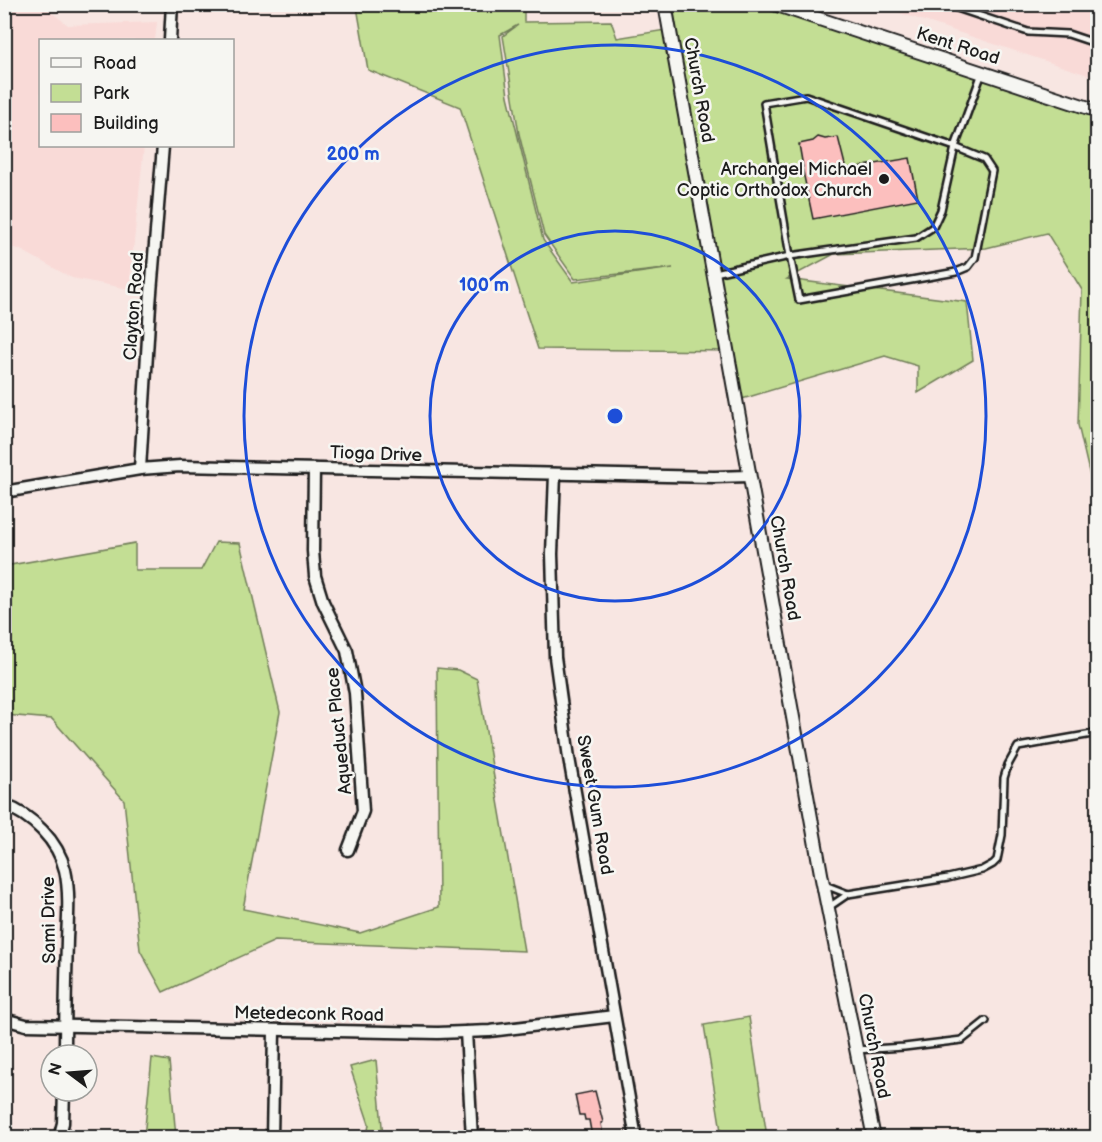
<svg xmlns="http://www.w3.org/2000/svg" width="1102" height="1142" font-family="'Balsamiq Sans',sans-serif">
	<rect width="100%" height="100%" fill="#f8e6e2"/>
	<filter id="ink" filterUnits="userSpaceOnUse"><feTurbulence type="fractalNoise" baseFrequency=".0167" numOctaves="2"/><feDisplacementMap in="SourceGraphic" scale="12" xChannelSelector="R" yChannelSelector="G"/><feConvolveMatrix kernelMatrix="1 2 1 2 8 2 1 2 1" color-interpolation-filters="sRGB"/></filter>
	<g filter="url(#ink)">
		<!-- built -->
		<g fill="#f9dad7">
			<path d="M 4,5 L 42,5 L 68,25 L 157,22 L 155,40 L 40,40 L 40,146 L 144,146 L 129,289 L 72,278 L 19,249 L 5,246 Z"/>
			<path d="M 876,5 L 1097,5 L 1097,78 Z"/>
		</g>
		<!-- green -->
		<g fill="#c3de94" stroke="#707d58" stroke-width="1.5" fill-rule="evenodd">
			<path d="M 369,4 L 524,5 L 524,22 L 611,21 L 617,38 L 665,30 L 708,263 L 718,261 L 668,5 L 780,5 L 1097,111 L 1097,506 L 1078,425 L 1082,290 L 1047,233 L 986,248 L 834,254 L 787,279 L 967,302 L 973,360 L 918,393 L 918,366 L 885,356 L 742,399 L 732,351 L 538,349 L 460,107 L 368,70 L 357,7 ZM 518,25 L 503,36 L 519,134 L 544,235 L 575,279 L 673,268 L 573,282 L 543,240 L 508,96 L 500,35 Z"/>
			<path d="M 216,542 L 240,543 L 280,712 L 243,909 L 360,933 L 439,907 L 437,668 L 458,670 L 477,679 L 524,951 L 275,941 L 163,992 L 140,950 L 124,800 L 52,719 L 5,715 L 5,566 L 135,543 L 135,570 L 201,570 Z"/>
			<path d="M 1097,912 L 1097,1033 C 1090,996 1095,957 1090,919 Z"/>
			<path d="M 749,1017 L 767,1137 L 722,1137 L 704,1025 Z"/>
			<path d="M 152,1058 L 169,1061 L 176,1137 L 144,1137 Z"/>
			<path d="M 376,1060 L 383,1137 L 367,1137 L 369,1124 L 350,1067 Z"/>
		</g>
		<!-- building -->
		<g fill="#fcbfbe" stroke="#1c1c1c" stroke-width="1.5">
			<path d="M 818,137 L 825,139 L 838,137 L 846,169 L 910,158 L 918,199 L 813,219 L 802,167 L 803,167 L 799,144 L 813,141 Z"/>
			<path d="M 595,1091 L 603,1122 L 601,1123 L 603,1137 L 592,1137 L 589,1120 L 585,1120 L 584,1115 L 579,1115 L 575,1095 Z"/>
		</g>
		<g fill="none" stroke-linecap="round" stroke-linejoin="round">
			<!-- service casing -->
			<g stroke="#1c1c1c" stroke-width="10">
				<g id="service">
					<path d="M 945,4 L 1028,32 L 1068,34 L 1098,44"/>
					<path d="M 955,147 L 984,159 L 992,171 L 975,258 L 968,267 L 956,272 L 799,300 L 790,256 L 916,238 L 933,227 L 941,210 Z"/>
					<path d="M 715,273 L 790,256 L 764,103 L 806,96 L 955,147 L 982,73"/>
					<path d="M 825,885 L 848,894 L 948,878 L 982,870 L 993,864 L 997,860 L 1002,835 L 1004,778 L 1008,765 L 1018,747 L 1098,733"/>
					<path d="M 829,907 L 848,894"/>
					<path d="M 856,1050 L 904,1047 L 962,1040 L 986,1021"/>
				</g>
			</g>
			<!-- minor casing -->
			<g stroke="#1c1c1c" stroke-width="15">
				<g id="minor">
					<path d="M 170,40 L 172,4"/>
					<path d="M 140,469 L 150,305 L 163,146"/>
					<path d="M 314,469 L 313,551 L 315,576 L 323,602 L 347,651 L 355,693 L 363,811 L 348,850"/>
					<path d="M 555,474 L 552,554 L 555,657 L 569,758 L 636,1138"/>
					<path d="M 4,492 L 140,469 L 180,466 L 714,477 L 749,476"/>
					<path d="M 4,805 C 32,815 58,841 65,870 C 70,892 68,917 67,939 C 66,978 65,1016 65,1055"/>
					<path d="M 4,1019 L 26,1025 L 438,1033 L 490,1031 L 614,1016"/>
					<path d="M 466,1032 L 472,1138"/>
					<path d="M 59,1138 L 63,1123 L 64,1091"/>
					<path d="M 272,1138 L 274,1031"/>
				</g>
			</g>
			<!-- tertiary casing -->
			<g stroke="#1c1c1c" stroke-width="16">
				<g id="tertiary">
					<path d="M 665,4 L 822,879 L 874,1138"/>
					<path d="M 774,4 L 1098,111"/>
				</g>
			</g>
			<!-- service -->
			<use href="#service" stroke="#f6f6f2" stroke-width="5"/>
			<!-- minor -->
			<use href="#minor" stroke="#f6f6f2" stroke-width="10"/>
			<!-- tertiary -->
			<use href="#tertiary" stroke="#f6f6f2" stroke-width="12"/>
		</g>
	</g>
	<!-- distance rings -->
	<g fill="none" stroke="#1d4ed8" stroke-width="3">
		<circle cx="615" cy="416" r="185"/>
		<circle cx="615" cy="416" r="371"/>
	</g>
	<!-- markers -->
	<circle fill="#1c1c1c" stroke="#f6f6f2" stroke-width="2" cx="884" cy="179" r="6"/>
	<g text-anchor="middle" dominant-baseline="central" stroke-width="5" stroke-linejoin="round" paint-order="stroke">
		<!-- street labels -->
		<g font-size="18" fill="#1c1c1c" stroke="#f6f6f2">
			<text transform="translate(958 46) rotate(18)">Kent Road</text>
			<text transform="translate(699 90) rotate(80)">Church Road</text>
			<text transform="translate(134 306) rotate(-86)">Clayton Road</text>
			<text transform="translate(376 454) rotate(2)">Tioga Drive</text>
			<text transform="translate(785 568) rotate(80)">Church Road</text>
			<text transform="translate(339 731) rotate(-96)">Aqueduct Place</text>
			<text transform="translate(595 805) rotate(80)">Sweet Gum Road</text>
			<text transform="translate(49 920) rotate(-91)">Sami Drive</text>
			<text transform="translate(309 1014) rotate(1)">Metedeconk Road</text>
			<text transform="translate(874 1046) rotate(79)">Church Road</text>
		</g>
		<!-- poi labels -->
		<g font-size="18" fill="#1c1c1c" stroke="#f6f6f2" text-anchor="end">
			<text x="872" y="169">Archangel Michael<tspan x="872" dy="21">Coptic Orthodox Church</tspan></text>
		</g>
	</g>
	<circle cx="615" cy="416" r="9" fill="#1d4ed8" stroke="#f6f6f2" stroke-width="3"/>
	<g font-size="18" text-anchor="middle" font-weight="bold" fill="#1d4ed8" stroke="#f6f6f2" stroke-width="5" stroke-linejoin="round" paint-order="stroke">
		<text x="353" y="160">200 m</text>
		<text x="484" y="291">100 m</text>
	</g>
	<!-- margin -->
	<rect width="1102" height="1142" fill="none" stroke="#f6f6f2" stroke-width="24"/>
	<rect x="12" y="12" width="1078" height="1118" fill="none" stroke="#1c1c1c" stroke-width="2" filter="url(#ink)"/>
	<!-- legend -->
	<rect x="39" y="39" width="195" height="108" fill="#f6f6f2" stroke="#9f9f9c" stroke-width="1.5"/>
	<rect x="51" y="58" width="30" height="9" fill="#f6f6f2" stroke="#9f9f9c" stroke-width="1.5"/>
	<text x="93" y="69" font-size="18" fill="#1c1c1c">Road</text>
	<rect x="51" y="84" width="30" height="18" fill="#c3de94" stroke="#9f9f9c" stroke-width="1.5"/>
	<text x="93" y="99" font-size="18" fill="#1c1c1c">Park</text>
	<rect x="51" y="114" width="30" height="18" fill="#fcbfbe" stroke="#9f9f9c" stroke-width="1.5"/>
	<text x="93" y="129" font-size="18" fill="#1c1c1c">Building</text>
	<!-- north arrow -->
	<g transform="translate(69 1073) rotate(286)"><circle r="28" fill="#f6f6f2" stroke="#9f9f9c" stroke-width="1.5"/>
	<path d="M0-4.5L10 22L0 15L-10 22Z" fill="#1c1c1c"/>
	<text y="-9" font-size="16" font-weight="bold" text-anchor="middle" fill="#1c1c1c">N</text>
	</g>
</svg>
